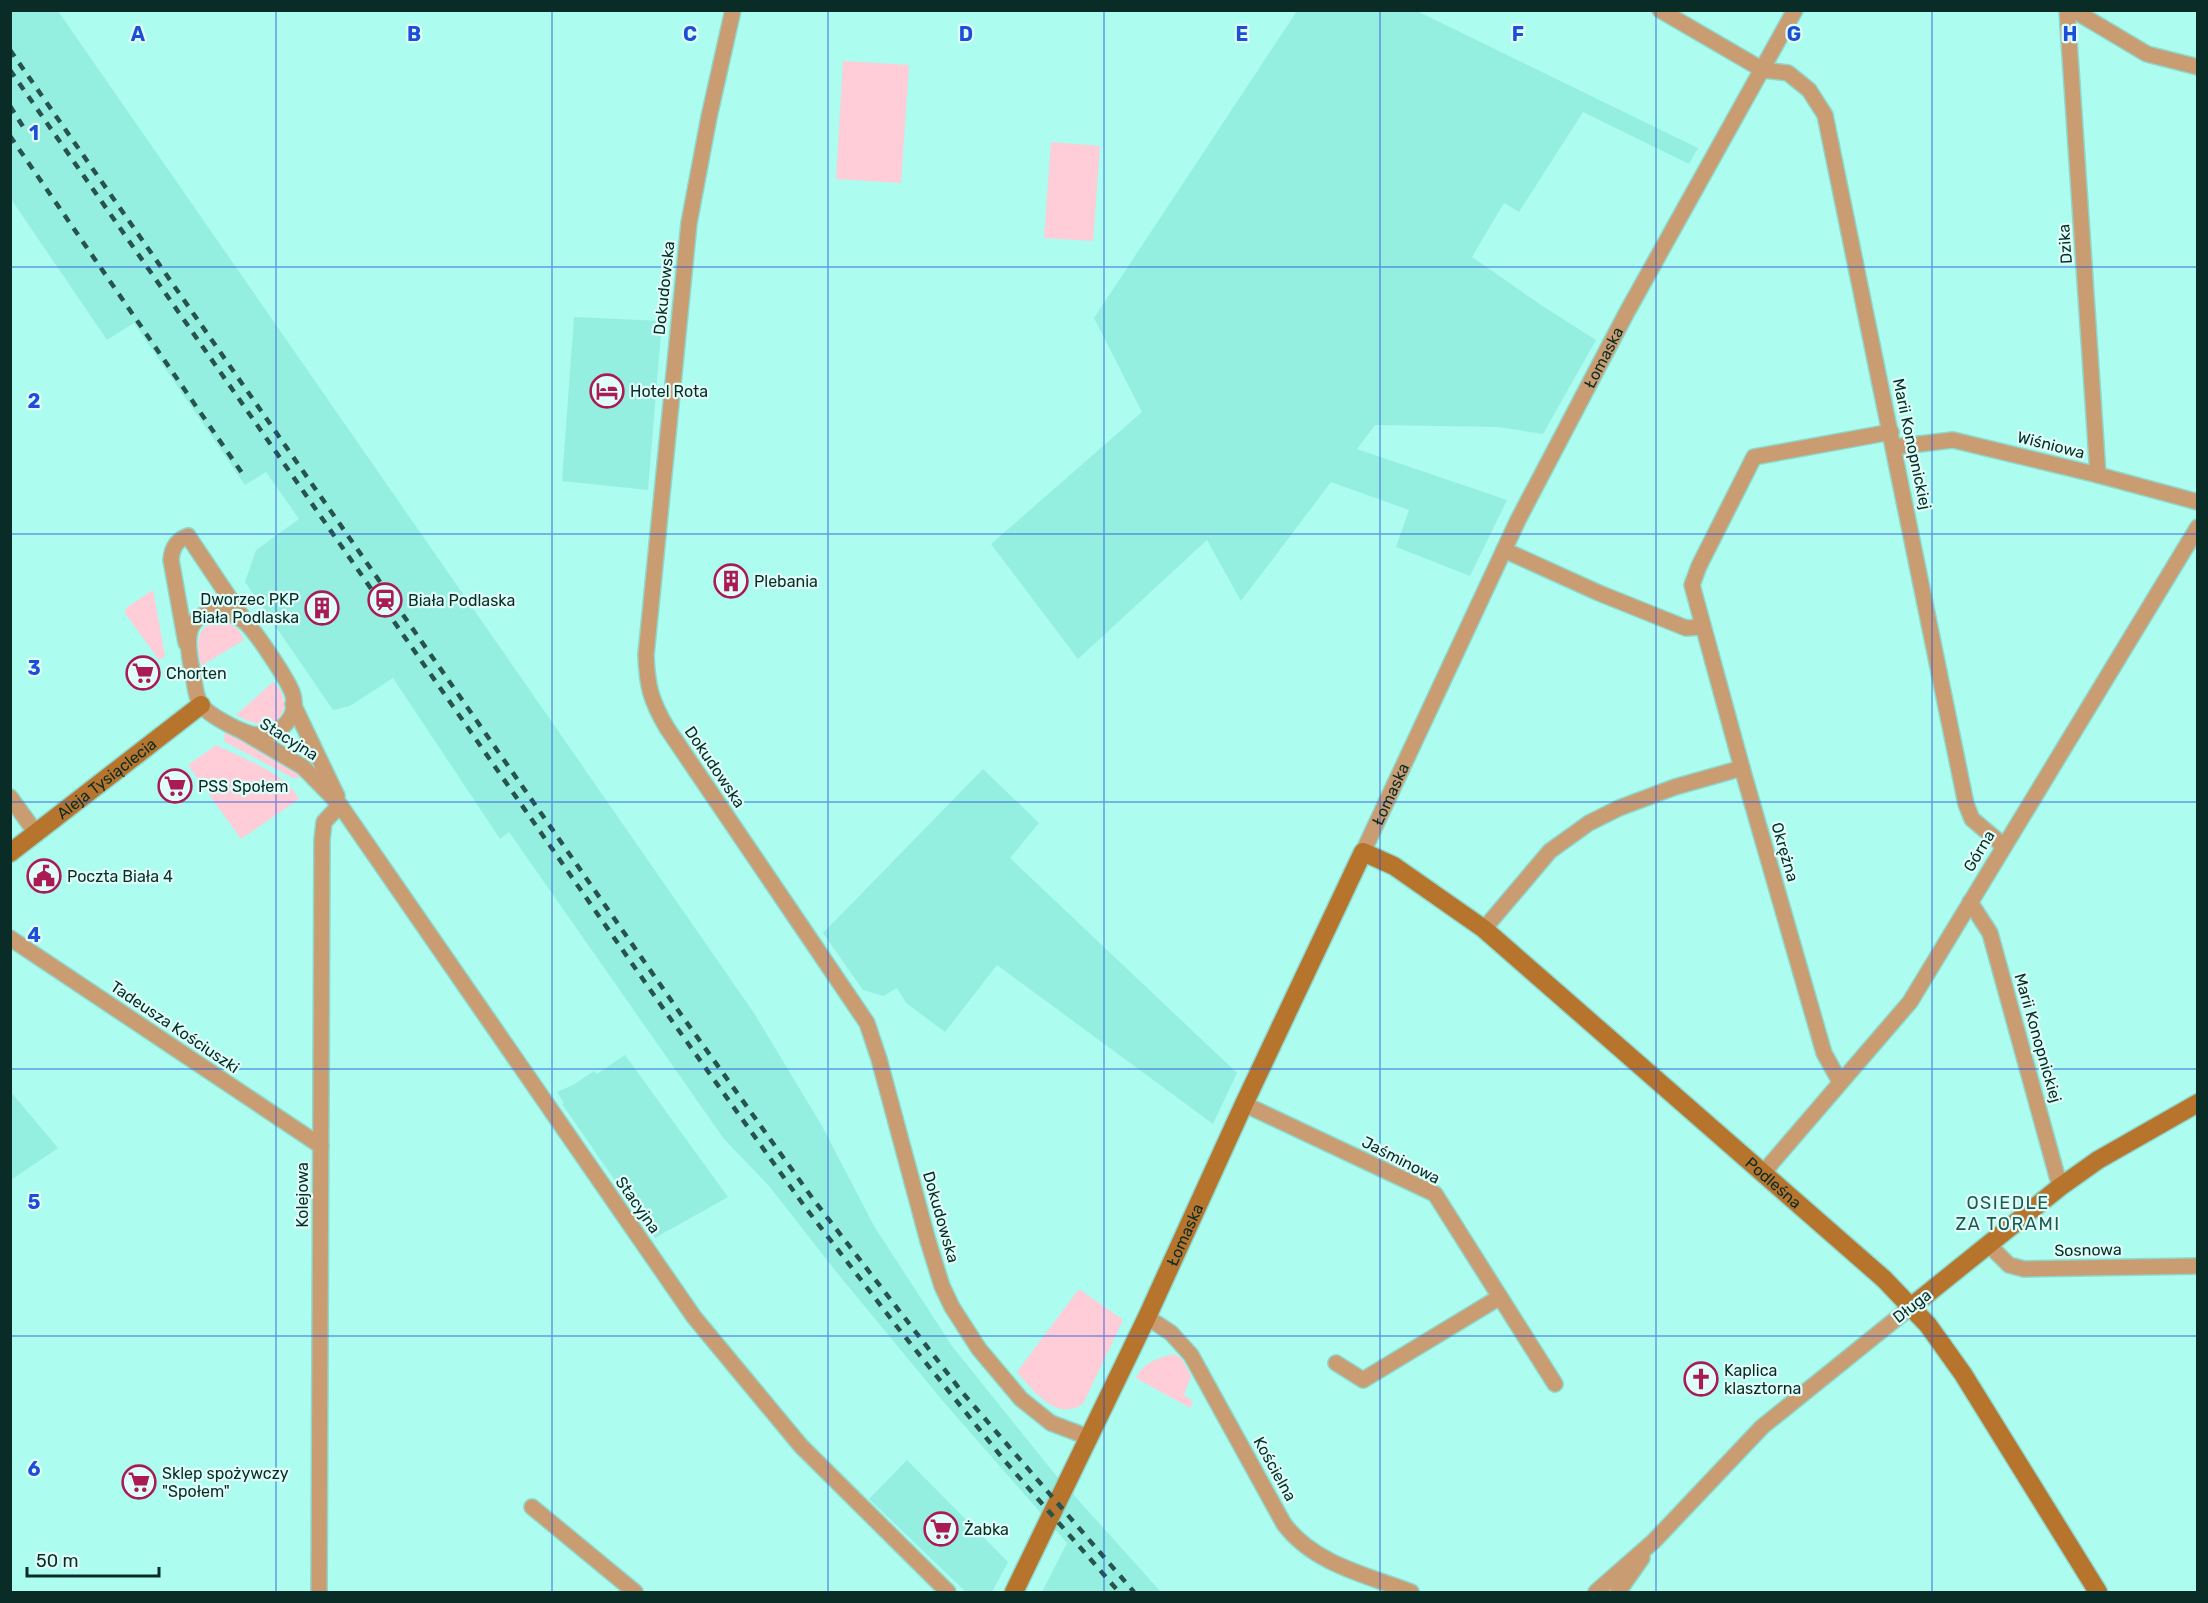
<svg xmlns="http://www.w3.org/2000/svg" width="2208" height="1603" font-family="Rubik,sans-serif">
	<rect width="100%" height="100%" fill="#acfcef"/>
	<!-- built -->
	<g fill="#95efe1">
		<path d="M 10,11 L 58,11 L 754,1013 L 822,1126 L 874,1226 L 952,1346 L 1054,1473 L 1161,1592 L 1042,1592 L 1067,1543 L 942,1400 L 838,1274 L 769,1186 L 724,1139 L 509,832 L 500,839 L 393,678 L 350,706 L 333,710 L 245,582 L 256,550 L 299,519 L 266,472 L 245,485 L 134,323 L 107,340 L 11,199 Z"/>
		<path d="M 1297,11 L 1417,11 L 1698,148 L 1689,164 L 1583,112 L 1519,212 L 1504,203 L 1472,257 L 1541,305 L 1596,340 L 1543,434 L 1498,427 L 1375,425 L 1357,449 L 1507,500 L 1470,576 L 1396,547 L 1409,510 L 1331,482 L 1241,601 L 1207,540 L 1078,659 L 991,544 L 1142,412 L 1094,318 Z"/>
		<path d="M 574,317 L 662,321 L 648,490 L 562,481 Z"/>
		<path d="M 983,769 L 1039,823 L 1010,858 L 1237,1073 L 1213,1124 L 997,965 L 945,1032 L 906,1003 L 897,988 L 883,996 L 863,990 L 823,933 Z"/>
		<path d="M 625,1055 L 728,1197 L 655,1238 L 562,1104 L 564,1103 L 557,1092 L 573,1085 L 594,1071 L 597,1074 Z"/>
		<path d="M 10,1091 L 58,1148 L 11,1180 L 10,1180 Z"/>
		<path d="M 907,1460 L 1008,1562 L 992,1592 L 966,1592 L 869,1499 Z"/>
	</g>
	<!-- green -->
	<g fill="#fecdd8">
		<path d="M 843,61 L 909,65 L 901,183 L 836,179 Z"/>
		<path d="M 1051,142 L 1100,146 L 1093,241 L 1044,238 Z"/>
		<path d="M 153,590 L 165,656 L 159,660 L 125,613 L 126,608 Z"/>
		<path d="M 224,621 L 238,629 L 244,640 L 201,666 C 196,643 194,623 224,621 Z"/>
		<path d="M 273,682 L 281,691 L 285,705 C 278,734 255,725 236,715 Z"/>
		<path d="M 225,731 L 289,764 L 301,778 L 293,778 L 229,744 L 224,741 Z"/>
		<path d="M 216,745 C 242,758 286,773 299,799 L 241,839 L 188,765 Z"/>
		<path d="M 1079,1289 L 1123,1320 L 1083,1404 C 1056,1422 1034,1391 1017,1372 Z"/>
		<path d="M 1174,1354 L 1182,1359 L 1191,1376 L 1184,1395 L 1193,1401 L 1190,1408 L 1136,1378 C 1144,1362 1158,1358 1174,1354 Z"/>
	</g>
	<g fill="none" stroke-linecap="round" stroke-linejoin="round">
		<!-- street casing -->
		<g stroke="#8fd7cb" stroke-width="18">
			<g id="street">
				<path d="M 733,10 L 709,117 L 689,223 L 646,655 C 647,686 651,701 667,728 L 867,1023 L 879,1059 L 928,1241 L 942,1286 L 952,1307 L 979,1349 L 1021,1399 L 1051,1423 L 1088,1437"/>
				<path d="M 1660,10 L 1763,70 L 1788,73 L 1809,90 L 1825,115 L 1966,804 L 1972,819 L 2004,846"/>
				<path d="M 2067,10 L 2098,475"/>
				<path d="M 2073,10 L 2147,54 L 2198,67"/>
				<path d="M 1894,447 L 1953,440 L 2098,475 L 2198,502"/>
				<path d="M 1504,550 L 1599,593 L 1686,628 L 1703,627"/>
				<path d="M 225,612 C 232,614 239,617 245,622 C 256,632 289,681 293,695 C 300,722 272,741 248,733 C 235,729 209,715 201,705 C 195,696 195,684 193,674 C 186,644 181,610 225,612 Z"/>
				<path d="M 186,643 L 171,560 C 172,548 176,540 188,536 L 245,621"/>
				<path d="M 293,704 L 337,796"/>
				<path d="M 242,731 L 303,767 L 340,805 L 694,1317 L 801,1446 L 948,1592"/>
				<path d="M 10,797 L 36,833"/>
				<path id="s1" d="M 1363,852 L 1518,520 L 1627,312 L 1795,10"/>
				<path d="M 1970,902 L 1990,933 L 2060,1187"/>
				<path d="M 1484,929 L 1550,851 L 1589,823 L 1619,808 L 1675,787 L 1742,768"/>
				<path d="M 10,938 L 321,1146"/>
				<path d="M 1840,1082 L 1824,1053 L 1742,768 L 1692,585 L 1699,566 L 1754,457 L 1891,432"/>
				<path d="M 1244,1104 L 1435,1194 L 1555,1384"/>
				<path d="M 1763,1173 L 1910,1002 L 2198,527"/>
				<path d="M 1989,1245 L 2009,1265 L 2024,1269 L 2198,1266"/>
				<path d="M 1147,1317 L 1171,1333 L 1191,1355 L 1284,1524 C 1314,1564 1366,1575 1411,1592"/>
				<path d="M 1336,1363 L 1363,1380 L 1500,1297"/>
				<path d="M 532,1507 L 635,1592"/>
				<path d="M 319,1592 L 322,840 L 324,822 L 340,805"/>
				<path d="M 1596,1592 L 1654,1541 L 1762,1427 L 1912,1306"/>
				<path d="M 1618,1592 L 1642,1558"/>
			</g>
		</g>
		<!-- secondary casing -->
		<g stroke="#8fd7cb" stroke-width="21">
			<g id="secondary">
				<path id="s2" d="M 10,853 L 201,705"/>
				<path d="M 1912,1306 L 2060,1187 L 2098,1160 L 2198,1103"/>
				<path id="s3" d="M 1014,1592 L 1147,1317 L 1244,1104 L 1363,852 L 1394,866 L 1484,929 L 1884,1279 L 1928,1325 L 1963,1374 L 2098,1592"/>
			</g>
		</g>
		<!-- street -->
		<use href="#street" stroke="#ca9c72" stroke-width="15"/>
		<!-- secondary -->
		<use href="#secondary" stroke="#b7742c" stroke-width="18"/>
		<!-- rail -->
		<g stroke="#28534d" stroke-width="4.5" stroke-dasharray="8 8" stroke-linecap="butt">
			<path d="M 10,50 L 680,1013 L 813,1199 L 962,1392 L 1134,1592"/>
			<path d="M 10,70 L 672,1021 L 805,1207 L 898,1328 L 1004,1460 L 1119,1592"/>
			<path d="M 10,106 L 27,133"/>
			<path d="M 10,136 L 242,473"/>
		</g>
	</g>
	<!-- grid -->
	<path fill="none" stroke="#1d4ed8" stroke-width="1.5" stroke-opacity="0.55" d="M 276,10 L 276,1592M 552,10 L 552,1592M 828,10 L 828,1592M 1104,10 L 1104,1592M 1380,10 L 1380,1592M 1656,10 L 1656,1592M 1932,10 L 1932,1592M 10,267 L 2198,267M 10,534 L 2198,534M 10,802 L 2198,802M 10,1069 L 2198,1069M 10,1336 L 2198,1336"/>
	<!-- icons -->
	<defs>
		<g id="hotel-ring" transform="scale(1.725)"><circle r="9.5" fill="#e0fef9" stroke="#aa1a55" stroke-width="1.5"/><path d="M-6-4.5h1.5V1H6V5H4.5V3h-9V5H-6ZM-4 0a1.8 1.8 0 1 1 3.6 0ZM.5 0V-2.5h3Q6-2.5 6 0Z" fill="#aa1a55"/></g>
		<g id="building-ring" transform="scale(1.725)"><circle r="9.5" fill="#e0fef9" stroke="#aa1a55" stroke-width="1.5"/><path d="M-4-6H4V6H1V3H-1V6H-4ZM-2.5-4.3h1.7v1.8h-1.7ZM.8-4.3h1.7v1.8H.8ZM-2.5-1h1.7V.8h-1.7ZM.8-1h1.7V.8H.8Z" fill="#aa1a55"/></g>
		<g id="station-ring" transform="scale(1.725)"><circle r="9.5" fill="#e0fef9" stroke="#aa1a55" stroke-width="1.5"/><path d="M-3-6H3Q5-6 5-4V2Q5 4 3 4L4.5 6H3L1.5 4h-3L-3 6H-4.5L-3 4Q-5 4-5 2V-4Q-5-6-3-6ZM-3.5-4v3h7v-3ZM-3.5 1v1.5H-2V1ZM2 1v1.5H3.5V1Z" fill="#aa1a55"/></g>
		<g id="supermarket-ring" transform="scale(1.725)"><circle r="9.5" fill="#e0fef9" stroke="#aa1a55" stroke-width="1.5"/><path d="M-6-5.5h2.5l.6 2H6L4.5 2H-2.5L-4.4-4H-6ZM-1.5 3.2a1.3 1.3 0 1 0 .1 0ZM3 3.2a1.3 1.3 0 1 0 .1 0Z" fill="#aa1a55"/></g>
		<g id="civic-ring" transform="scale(1.725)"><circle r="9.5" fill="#e0fef9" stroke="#aa1a55" stroke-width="1.5"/><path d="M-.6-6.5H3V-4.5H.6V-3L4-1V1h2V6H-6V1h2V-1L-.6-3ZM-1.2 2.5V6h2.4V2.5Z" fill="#aa1a55"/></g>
		<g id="church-ring" transform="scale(1.725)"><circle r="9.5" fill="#e0fef9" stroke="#aa1a55" stroke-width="1.5"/><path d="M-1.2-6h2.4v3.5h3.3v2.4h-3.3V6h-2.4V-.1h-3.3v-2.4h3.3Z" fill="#aa1a55"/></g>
	</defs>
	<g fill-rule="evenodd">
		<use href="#hotel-ring" x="607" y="391"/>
		<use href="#building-ring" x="731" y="581"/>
		<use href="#station-ring" x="385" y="600"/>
		<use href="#building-ring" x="322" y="608"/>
		<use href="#supermarket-ring" x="143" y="673"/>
		<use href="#supermarket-ring" x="175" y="786"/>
		<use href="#civic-ring" x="44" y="876"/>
		<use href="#church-ring" x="1701" y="1379"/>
		<use href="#supermarket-ring" x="139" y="1482"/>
		<use href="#supermarket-ring" x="941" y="1529"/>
	</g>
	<g text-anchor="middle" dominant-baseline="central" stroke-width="4.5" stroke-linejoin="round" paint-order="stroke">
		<!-- street labels -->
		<g font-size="16" fill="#092c27" stroke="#e0fef9">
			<text transform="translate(2065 244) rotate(-94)">Dzika</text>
			<text transform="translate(664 288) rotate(-84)">Dokudowska</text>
			<text stroke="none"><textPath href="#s1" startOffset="550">Łomaska</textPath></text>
			<text transform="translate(1912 444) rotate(78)">Marii Konopnickiej</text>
			<text transform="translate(2051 445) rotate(14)">Wiśniowa</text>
			<text transform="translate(289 739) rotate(32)">Stacyjna</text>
			<text transform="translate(715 767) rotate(56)">Dokudowska</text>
			<text stroke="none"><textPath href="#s2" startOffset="122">Aleja Tysiąclecia</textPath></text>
			<text stroke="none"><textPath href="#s1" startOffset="64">Łomaska</textPath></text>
			<text transform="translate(1979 851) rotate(-59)">Górna</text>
			<text transform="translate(1785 852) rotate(74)">Okrężna</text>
			<text transform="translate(175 1027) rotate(34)">Tadeusza Kościuszki</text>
			<text transform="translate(2038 1038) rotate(74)">Marii Konopnickiej</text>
			<text transform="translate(1401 1160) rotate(27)">Jaśminowa</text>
			<text stroke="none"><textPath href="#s3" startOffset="1347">Podleśna</textPath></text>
			<text transform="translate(302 1195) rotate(-90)">Kolejowa</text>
			<text transform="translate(638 1205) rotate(55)">Stacyjna</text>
			<text transform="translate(941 1217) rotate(74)">Dokudowska</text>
			<text stroke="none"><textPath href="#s3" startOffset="396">Łomaska</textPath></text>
			<text transform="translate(2088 1250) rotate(-1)">Sosnowa</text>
			<text transform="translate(1912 1306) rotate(-38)">Długa</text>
			<text transform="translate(1275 1469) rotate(61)">Kościelna</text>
		</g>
		<!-- poi labels -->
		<g font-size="16" fill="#092c27" stroke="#e0fef9" text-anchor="start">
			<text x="630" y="391">Hotel Rota</text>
			<text x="754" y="581">Plebania</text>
			<text x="299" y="599" text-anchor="end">Dworzec PKP<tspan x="299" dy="18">Biała Podlaska</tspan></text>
			<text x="408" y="600">Biała Podlaska</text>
			<text x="166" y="673">Chorten</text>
			<text x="198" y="786">PSS Społem</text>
			<text x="67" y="876">Poczta Biała 4</text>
			<text x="1724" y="1370">Kaplica<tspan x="1724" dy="18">klasztorna</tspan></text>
			<text x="162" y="1473">Sklep spożywczy<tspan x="162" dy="18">"Społem"</tspan></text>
			<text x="964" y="1529">Żabka</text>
		</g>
		<!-- neighbourhood labels -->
		<g font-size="18" letter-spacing="1.5" fill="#1c5a52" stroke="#e0fef9">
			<text x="2008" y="1203">OSIEDLE<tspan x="2008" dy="21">ZA TORAMI</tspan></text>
		</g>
	</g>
	<g font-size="20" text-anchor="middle" font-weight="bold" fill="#1d4ed8" stroke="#e0fef9" stroke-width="4.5" stroke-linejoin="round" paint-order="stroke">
		<text x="138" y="41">A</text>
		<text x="414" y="41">B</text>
		<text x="690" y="41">C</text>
		<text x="966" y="41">D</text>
		<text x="1242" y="41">E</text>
		<text x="1518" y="41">F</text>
		<text x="1794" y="41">G</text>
		<text x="2070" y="41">H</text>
		<text x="34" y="140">1</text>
		<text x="34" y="408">2</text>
		<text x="34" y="675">3</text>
		<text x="34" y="942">4</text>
		<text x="34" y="1209">5</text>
		<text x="34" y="1476">6</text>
	</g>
	<!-- border -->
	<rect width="2208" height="1603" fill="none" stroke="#092c27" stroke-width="24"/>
	<!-- scale -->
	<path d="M27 1567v9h132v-9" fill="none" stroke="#092c27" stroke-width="3"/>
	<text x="36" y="1567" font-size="18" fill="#092c27" stroke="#e0fef9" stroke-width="4.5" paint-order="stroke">50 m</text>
</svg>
